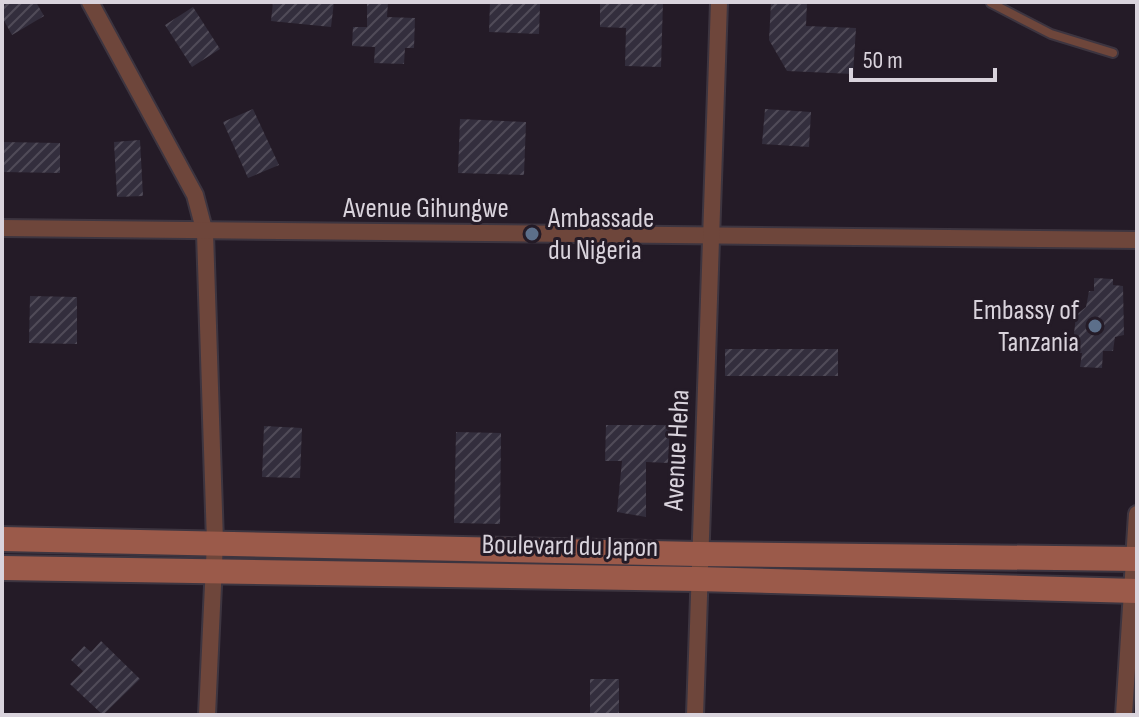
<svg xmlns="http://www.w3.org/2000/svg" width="1139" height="717" font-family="'Sofia Sans Condensed',sans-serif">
	<defs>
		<pattern id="building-hatch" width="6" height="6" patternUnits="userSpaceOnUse" patternTransform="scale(2)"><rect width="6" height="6" fill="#332e3d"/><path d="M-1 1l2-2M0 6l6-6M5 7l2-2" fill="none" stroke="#504b58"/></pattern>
	</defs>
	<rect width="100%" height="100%" fill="#241b27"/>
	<!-- building -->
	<g fill="url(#building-hatch)">
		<path d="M 2,2 L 36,2 L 44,16 L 12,35 L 2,17 Z"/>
		<path d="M 273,2 L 334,2 L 331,27 L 271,21 Z"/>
		<path d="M 367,2 L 388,2 L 387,17 L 415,18 L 414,48 L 405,48 L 404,64 L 374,63 L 375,47 L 352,46 L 353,27 L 367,27 Z"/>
		<path d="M 490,2 L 540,4 L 539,34 L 489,32 Z"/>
		<path d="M 600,2 L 663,2 L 661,67 L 625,66 L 626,28 L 600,27 Z"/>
		<path d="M 771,2 L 807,2 L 806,26 L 856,28 L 853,74 L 787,71 L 769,40 Z"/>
		<path d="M 193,7 L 220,49 L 192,67 L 165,25 Z"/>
		<path d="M 253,109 L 279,165 L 248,178 L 223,122 Z"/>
		<path d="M 765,109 L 811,112 L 809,147 L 762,144 Z"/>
		<path d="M 460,119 L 526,122 L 524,175 L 458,173 Z"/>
		<path d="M 140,140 L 143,196 L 117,197 L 114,142 Z"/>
		<path d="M 2,142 L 60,143 L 60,173 L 2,172 Z"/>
		<path d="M 1094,278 L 1113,279 L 1113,285 L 1123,286 L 1124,335 L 1115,337 L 1113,351 L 1103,351 L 1102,368 L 1080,367 L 1082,353 L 1072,353 L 1076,315 L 1086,307 L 1089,291 L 1094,291 Z"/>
		<path d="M 30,296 L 77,297 L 77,344 L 29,343 Z"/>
		<rect x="725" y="349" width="113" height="27"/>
		<path d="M 606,425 L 670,425 L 668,463 L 646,462 L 646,517 L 617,512 L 622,461 L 605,461 Z"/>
		<path d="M 264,426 L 302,428 L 300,478 L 262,477 Z"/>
		<path d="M 456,432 L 501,433 L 500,524 L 454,523 Z"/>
		<path d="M 101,641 L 140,679 L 103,715 L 70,684 L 83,671 L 71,660 L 84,646 L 91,652 Z"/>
		<rect x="590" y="679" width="29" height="36"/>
	</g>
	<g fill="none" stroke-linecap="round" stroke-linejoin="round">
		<!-- lane casing -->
		<g stroke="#3d3540" stroke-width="12">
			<path id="lane" d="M 991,3 L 1051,34 L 1113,53"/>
		</g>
		<!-- street casing -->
		<g stroke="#3d3540" stroke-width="20">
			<g id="street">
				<path d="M 90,2 L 195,195 L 205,233 L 215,542 L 207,715"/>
				<path d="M 2,228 L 1137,240"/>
				<path d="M 695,715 L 719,2"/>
				<path d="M 1124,715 L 1137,514"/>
			</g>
		</g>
		<!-- secondary casing -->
		<g stroke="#3d3540" stroke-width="28">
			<g id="secondary">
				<path d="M 2,539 L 698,554 L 1137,559"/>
				<path d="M 2,568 L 697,579 L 1137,591"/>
			</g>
		</g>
		<!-- lane -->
		<use href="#lane" stroke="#6e463b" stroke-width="8"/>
		<!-- street -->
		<use href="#street" stroke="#6e463b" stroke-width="16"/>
		<!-- secondary -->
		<use href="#secondary" stroke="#9b5a4a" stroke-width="24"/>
	</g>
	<!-- markers -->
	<g fill="#5c6f8a" stroke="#241b27" stroke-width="3">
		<circle cx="532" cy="234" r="8"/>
		<circle cx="1095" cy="326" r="8"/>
	</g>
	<g text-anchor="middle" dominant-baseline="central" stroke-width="6" stroke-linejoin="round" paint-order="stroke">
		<!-- street labels -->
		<g font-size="28" fill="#d9d3dc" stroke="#241b27">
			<text x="426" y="208">Avenue Gihungwe</text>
			<text transform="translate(677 450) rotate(-87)">Avenue Heha</text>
			<text transform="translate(570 546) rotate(1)">Boulevard du Japon</text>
		</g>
		<!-- poi labels -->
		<g font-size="28" fill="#d9d3dc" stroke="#241b27" text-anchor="start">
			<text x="548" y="218">Ambassade<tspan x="548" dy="32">du Nigeria</tspan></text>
			<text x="1079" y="310" text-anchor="end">Embassy of<tspan x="1079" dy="32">Tanzania</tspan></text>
		</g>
	</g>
	<!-- border -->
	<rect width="1139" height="717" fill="none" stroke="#d9d3dc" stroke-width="8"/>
	<!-- scale -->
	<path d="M851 68v12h144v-12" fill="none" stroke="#d9d3dc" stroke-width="4"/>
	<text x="863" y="68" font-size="24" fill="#d9d3dc" stroke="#241b27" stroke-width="6" paint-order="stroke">50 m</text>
</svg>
